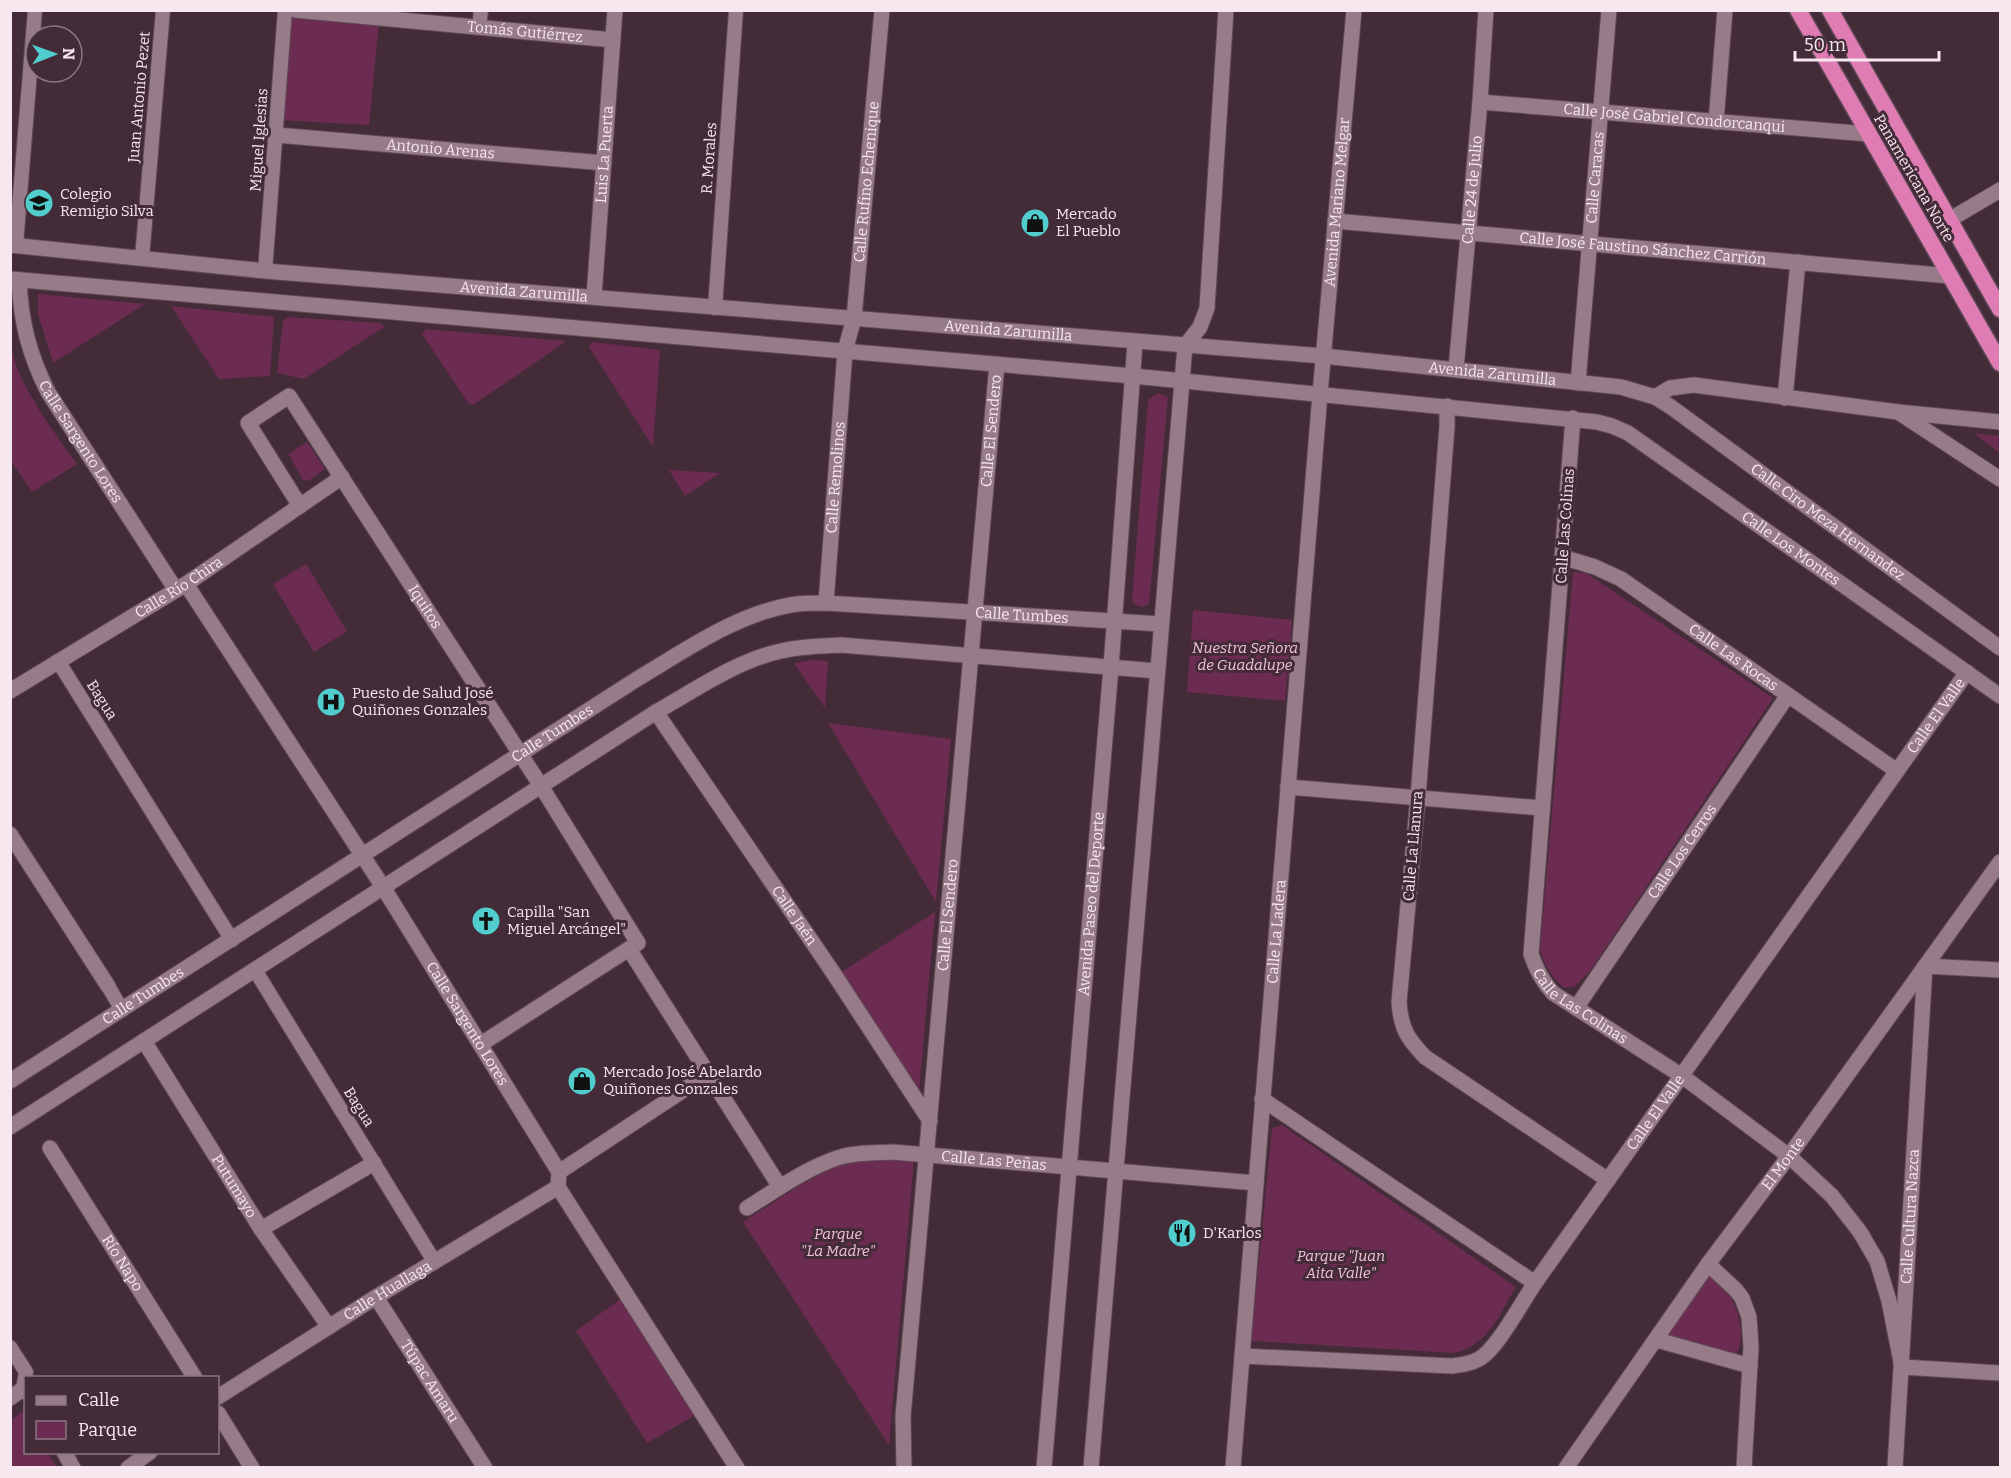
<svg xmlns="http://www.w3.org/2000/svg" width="2011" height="1478" font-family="Bitter,serif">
	<rect width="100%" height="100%" fill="#432b38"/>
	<!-- green -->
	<g fill="#6c2c51">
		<path d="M 288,11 L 379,23 L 369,125 L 278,120 Z"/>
		<path d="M 38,294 L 145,304 L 53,363 L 38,314 Z"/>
		<path d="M 171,306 L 274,317 L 270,376 L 219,379 Z"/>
		<path d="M 288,317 L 381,323 L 384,327 L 304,379 L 277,373 L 283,321 Z"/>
		<path d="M 426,329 L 565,341 L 564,343 L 473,405 L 468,403 L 422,334 Z"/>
		<path d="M 592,342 L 660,350 L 653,447 L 589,347 Z"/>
		<path d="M 11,345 C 16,383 54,432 77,464 L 32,492 L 11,461 Z"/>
		<path d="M 1158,393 L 1168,397 L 1149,604 L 1142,607 L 1136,605 L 1132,601 L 1148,400 Z"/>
		<path d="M 1976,433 L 2000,436 L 2000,453 L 1976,435 Z"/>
		<path d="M 307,442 L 325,469 L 308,481 L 303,480 L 288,454 Z"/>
		<path d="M 669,470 L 720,473 L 685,496 Z"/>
		<path d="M 306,564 L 347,631 L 314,652 L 273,584 Z"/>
		<path d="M 1573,572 L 1586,573 L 1773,698 L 1590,971 L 1574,987 L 1564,988 C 1551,977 1545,966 1540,950 Z"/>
		<path d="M 1193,610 L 1292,620 L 1285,701 L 1187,692 Z"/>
		<path d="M 812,660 L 828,661 L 825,708 L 794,663 Z"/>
		<path d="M 828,723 L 951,739 L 936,902 Z"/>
		<path d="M 935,912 L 918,1103 L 834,977 Z"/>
		<path d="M 1282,1125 L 1516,1287 C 1500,1313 1488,1346 1454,1353 L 1251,1341 L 1272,1128 Z"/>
		<path d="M 868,1159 L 914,1159 L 889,1445 L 743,1222 L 797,1187 L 835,1166 Z"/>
		<path d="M 1706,1275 C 1732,1281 1750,1333 1736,1355 L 1666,1336 Z"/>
		<path d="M 622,1298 L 699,1413 L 647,1443 L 576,1331 Z"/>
		<path d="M 23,1411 L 25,1415 L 26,1452 L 48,1453 L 57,1467 L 11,1467 L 11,1420 Z"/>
	</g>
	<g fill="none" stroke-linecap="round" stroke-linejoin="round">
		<!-- pedestrian casing -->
		<g stroke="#5e4a55" stroke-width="16">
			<g id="pedestrian">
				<path d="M 479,27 L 481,10"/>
				<path d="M 16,245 L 35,10"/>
				<path d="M 142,258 L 163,10"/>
				<path d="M 265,271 L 285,10"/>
				<path d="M 715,308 L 736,10"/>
				<path d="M 58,661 L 232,940"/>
				<path d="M 255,970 L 434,1261"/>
				<path d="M 108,986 L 122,1010"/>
				<path d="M 10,1347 L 26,1372 L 23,1389"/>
			</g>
		</g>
		<!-- minor casing -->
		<g stroke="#5e4a55" stroke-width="17">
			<g id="minor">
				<path id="s1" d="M 295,10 L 613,40"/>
				<path id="s2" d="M 1480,102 L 1868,134"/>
				<path d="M 1716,122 L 1725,10"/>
				<path id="s3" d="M 276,135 L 604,163"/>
				<path d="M 1949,220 L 2000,190"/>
				<path id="s4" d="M 1335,221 L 1950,276"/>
				<path id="s5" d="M 19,280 C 21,323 29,354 48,392 L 176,590"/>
				<path id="s6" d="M 594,296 L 615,10"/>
				<path d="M 1185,346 L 1200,327 L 1207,308 L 1226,10"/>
				<path id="s7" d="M 1456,369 L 1480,102 L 1486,10"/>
				<path id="s8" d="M 1578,383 L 1609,10"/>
				<path d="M 1785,398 L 1798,262"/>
				<path d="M 1447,406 L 1447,427 L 1418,797 L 1399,1002 C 1401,1029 1407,1038 1425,1057 L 1608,1180"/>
				<path d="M 1898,412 L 2000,479"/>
				<path id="s9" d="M 1573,418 L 1531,954 C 1536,969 1542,981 1553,993 L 1682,1076 L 1789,1156 L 1832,1196 L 1860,1232 L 1877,1261 L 1889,1301 L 1902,1367 L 2000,1373"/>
				<path id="s10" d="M 300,506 L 248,423 L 289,396 L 541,786 L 638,943 L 481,1044"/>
				<path id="s11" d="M 1562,557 L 1595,567 L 1621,579 L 1897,771"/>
				<path id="s12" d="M 186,584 L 383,887 L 559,1172 L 558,1187 L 737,1468"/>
				<path id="s13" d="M 826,603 L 845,351"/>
				<path id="s14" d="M 10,691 L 186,584 L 342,477"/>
				<path id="s15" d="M 656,712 L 834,974 L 930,1121"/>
				<path d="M 1288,787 L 1542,808"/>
				<path d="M 10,834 L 108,986"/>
				<path d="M 629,949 L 780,1187"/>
				<path id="s16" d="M 1576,1008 L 1788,695"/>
				<path id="s17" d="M 144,1041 L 261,1229 L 329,1327"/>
				<path d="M 1262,1099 L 1535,1283"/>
				<path id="s18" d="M 50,1148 L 195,1378"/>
				<path d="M 559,1172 L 708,1074"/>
				<path id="s19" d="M 747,1208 C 776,1190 805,1169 837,1158 C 855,1152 875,1153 893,1152 L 1256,1183"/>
				<path d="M 261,1229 L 374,1163"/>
				<path d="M 1708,1264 L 1736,1290 L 1742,1298 L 1749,1317 L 1751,1347 L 1744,1468"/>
				<path id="s20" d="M 376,1297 L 485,1468"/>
				<path d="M 1657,1340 L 1750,1366"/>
				<path id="s21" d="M 1242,1356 L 1452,1366 C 1461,1365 1470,1364 1479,1359 C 1497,1349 1522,1302 1535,1283 L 1967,672"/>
				<path id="s22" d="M 218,1397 L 376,1297 L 558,1187"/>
				<path d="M 10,1398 L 23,1389 L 26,1392"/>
				<path d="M 218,1413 L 252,1468"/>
				<path d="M 64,1452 L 73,1468"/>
				<path d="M 128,1468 L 150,1452"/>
				<path id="s23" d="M 904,1468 L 903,1416 L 997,364"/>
				<path id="s24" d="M 1233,1468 L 1320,394 L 1354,10"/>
				<path id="s25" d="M 1566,1468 L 1708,1264 L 1789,1156 L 2000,862"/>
				<path id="s26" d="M 1895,1468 L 1925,966 L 2000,970"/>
			</g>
		</g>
		<!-- tertiary casing -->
		<g stroke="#5e4a55" stroke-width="17">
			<g id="tertiary">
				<path id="s27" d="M 845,351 L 854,318 L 882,10"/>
				<path d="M 1655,397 L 1670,388 L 1694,385 L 1898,412 L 2000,422"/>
				<path id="s28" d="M 10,1081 L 637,679 C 686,650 739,612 797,604 C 807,603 816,603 826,603 L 1161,624"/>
				<path d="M 10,1127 L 656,712 C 695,690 736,661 781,651 C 801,646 821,646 841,645 L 1157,671"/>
			</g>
		</g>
		<!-- secondary casing -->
		<g stroke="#5e4a55" stroke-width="17">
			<g id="secondary">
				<path id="s29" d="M 10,245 L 265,271 L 1323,356 L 1621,387 L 1655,397 L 1671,407 L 2000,648"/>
				<path id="s30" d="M 10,279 L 1133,376 L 1597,422 L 1612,426 L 1628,433 L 2000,696"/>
				<path id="s31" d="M 1044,1468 L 1111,667 L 1135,343"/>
				<path d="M 1091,1468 L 1185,346"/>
			</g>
		</g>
		<!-- trunk casing -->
		<g stroke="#5e4a55" stroke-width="19">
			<g id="trunk">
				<path d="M 1798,10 L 2000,363"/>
				<path d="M 1830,10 L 2000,309"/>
			</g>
		</g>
		<!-- pedestrian -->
		<use href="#pedestrian" stroke="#977b89" stroke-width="14"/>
		<!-- minor -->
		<use href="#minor" stroke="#977b89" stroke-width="15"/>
		<!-- tertiary -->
		<use href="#tertiary" stroke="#977b89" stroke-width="15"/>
		<!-- secondary -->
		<use href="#secondary" stroke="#977b89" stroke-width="15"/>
		<!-- trunk -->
		<use href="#trunk" stroke="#e07cb4" stroke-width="16"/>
	</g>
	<!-- icons -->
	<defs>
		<g id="university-disc" transform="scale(1.5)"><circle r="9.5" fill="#52cdce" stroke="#432b38"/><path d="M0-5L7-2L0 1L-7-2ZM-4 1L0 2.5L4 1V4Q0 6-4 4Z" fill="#111"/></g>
		<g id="shop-disc" transform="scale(1.5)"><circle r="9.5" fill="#52cdce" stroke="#432b38"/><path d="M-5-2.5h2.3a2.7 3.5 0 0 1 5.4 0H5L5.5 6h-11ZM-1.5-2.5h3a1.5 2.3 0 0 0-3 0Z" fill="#111"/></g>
		<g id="hospital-disc" transform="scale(1.5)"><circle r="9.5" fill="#52cdce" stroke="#432b38"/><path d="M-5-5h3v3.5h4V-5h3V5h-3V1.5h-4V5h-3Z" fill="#111"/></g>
		<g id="church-disc" transform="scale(1.5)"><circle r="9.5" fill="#52cdce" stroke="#432b38"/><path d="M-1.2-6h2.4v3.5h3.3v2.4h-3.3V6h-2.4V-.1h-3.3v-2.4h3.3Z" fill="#111"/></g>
		<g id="restaurant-disc" transform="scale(1.5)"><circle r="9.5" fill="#52cdce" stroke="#432b38"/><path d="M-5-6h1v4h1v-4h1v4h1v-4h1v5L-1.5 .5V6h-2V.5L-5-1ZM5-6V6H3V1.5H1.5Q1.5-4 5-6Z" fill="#111"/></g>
	</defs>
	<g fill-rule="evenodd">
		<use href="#university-disc" x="39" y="203"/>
		<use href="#shop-disc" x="1035" y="223"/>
		<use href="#hospital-disc" x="331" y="702"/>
		<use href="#church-disc" x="486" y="921"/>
		<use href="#shop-disc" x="582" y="1081"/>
		<use href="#restaurant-disc" x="1182" y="1233"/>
	</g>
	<g text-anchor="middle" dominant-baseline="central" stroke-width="6" stroke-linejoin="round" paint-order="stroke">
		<!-- street labels -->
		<g font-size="15" fill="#f7e7ee" stroke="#432b38">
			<text stroke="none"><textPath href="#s1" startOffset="231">Tomás Gutiérrez</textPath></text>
			<text transform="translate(139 97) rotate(-85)">Juan Antonio Pezet</text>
			<text stroke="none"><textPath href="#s2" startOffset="195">Calle José Gabriel Condorcanqui</textPath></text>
			<text transform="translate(259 140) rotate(-86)">Miguel Iglesias</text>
			<text stroke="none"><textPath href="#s3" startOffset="165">Antonio Arenas</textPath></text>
			<text stroke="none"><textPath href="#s6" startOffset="142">Luis La Puerta</textPath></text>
			<text transform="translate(709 158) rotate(-86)">R. Morales</text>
			<text transform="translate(1914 178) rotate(60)">Panamericana Norte</text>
			<text stroke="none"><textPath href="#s8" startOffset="206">Calle Caracas</textPath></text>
			<text stroke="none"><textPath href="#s27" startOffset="171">Calle Rufino Echenique</textPath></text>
			<text stroke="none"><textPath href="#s7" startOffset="180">Calle 24 de Julio</textPath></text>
			<text stroke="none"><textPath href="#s24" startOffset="1270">Avenida Mariano Melgar</textPath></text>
			<text stroke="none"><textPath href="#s4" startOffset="309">Calle José Faustino Sánchez Carrión</textPath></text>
			<text stroke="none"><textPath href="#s29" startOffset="516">Avenida Zarumilla</textPath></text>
			<text stroke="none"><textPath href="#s29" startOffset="1002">Avenida Zarumilla</textPath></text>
			<text stroke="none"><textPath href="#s29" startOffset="1488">Avenida Zarumilla</textPath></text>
			<text stroke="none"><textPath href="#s23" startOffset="1041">Calle El Sendero</textPath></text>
			<text stroke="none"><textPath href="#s5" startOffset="176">Calle Sargento Lores</textPath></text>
			<text stroke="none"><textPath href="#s13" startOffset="126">Calle Remolinos</textPath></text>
			<text stroke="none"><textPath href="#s29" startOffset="1866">Calle Ciro Meza Hernandez</textPath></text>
			<text transform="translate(1565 526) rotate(-86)">Calle Las Colinas</text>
			<text stroke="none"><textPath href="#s30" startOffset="1826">Calle Los Montes</textPath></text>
			<text stroke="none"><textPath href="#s14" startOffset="198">Calle Río Chira</textPath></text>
			<text stroke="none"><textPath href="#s10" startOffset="398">Iquitos</textPath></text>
			<text stroke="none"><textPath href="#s28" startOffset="1148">Calle Tumbes</textPath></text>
			<text stroke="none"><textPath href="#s11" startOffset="200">Calle Las Rocas</textPath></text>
			<text transform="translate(102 700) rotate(58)">Bagua</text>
			<text stroke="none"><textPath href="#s21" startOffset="1028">Calle El Valle</textPath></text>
			<text stroke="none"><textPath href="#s28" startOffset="644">Calle Tumbes</textPath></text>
			<text transform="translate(1413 846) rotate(-85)">Calle La Llanura</text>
			<text stroke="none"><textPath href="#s16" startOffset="189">Calle Los Cerros</textPath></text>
			<text stroke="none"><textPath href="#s31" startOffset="566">Avenida Paseo del Deporte</textPath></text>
			<text stroke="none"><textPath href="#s15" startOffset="246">Calle Jaén</textPath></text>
			<text stroke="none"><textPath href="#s23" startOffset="555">Calle El Sendero</textPath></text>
			<text stroke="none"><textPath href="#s24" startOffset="538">Calle La Ladera</textPath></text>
			<text stroke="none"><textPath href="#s28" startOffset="158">Calle Tumbes</textPath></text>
			<text stroke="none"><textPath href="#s9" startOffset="612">Calle Las Colinas</textPath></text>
			<text stroke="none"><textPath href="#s12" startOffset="522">Calle Sargento Lores</textPath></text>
			<text transform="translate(359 1107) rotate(58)">Bagua</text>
			<text stroke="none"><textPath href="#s21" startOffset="542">Calle El Valle</textPath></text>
			<text stroke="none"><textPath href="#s19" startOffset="261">Calle Las Peñas</textPath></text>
			<text stroke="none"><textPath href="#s25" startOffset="374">El Monte</textPath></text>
			<text stroke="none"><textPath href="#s17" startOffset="171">Putumayo</textPath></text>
			<text stroke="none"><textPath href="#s26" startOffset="252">Calle Cultura Nazca</textPath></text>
			<text stroke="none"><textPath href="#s18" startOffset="136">Río Napo</textPath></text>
			<text stroke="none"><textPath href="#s22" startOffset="200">Calle Huallaga</textPath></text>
			<text stroke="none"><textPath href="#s20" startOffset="100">Túpac Amaru</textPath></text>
		</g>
		<!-- poi labels -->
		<g font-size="15" fill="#f7e7ee" stroke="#432b38" text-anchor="start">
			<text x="60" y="194">Colegio<tspan x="60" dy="17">Remigio Silva</tspan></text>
			<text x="1056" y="214">Mercado<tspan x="1056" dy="17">El Pueblo</tspan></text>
			<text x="352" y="693">Puesto de Salud José<tspan x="352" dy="17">Quiñones Gonzales</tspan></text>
			<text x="507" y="912">Capilla "San<tspan x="507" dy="17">Miguel Arcángel"</tspan></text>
			<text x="603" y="1072">Mercado José Abelardo<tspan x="603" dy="17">Quiñones Gonzales</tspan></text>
			<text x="1203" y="1233">D'Karlos</text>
		</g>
		<!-- park labels -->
		<g font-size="15" font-style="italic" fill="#f1c2da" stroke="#432b38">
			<text x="1245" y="648">Nuestra Señora<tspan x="1245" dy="17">de Guadalupe</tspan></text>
			<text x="838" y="1234">Parque<tspan x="838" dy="17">"La Madre"</tspan></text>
			<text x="1341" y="1256">Parque "Juan<tspan x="1341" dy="17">Aita Valle"</tspan></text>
		</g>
	</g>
	<!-- border -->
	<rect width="2011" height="1478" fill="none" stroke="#f7e7ee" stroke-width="24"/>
	<!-- legend -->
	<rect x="24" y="1376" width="195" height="78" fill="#432b38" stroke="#8b7681" stroke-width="1.5"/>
	<rect x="36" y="1396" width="30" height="9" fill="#977b89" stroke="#8b7681" stroke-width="1.5"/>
	<text x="78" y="1406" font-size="18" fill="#f7e7ee">Calle</text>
	<rect x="36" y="1421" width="30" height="18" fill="#6c2c51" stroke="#8b7681" stroke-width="1.5"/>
	<text x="78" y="1436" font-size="18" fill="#f7e7ee">Parque</text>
	<!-- north arrow -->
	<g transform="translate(54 54) rotate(89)"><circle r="28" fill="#432b38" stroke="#8b7681" stroke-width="1.5"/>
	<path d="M0-4.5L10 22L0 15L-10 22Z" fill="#52cdce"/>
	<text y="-9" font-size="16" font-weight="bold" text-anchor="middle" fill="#f7e7ee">N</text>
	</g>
	<!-- scale -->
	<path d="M1795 51v9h144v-9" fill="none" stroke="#f7e7ee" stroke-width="3"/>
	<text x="1804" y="51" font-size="18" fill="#f7e7ee" stroke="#432b38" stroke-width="4.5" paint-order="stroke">50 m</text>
</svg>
